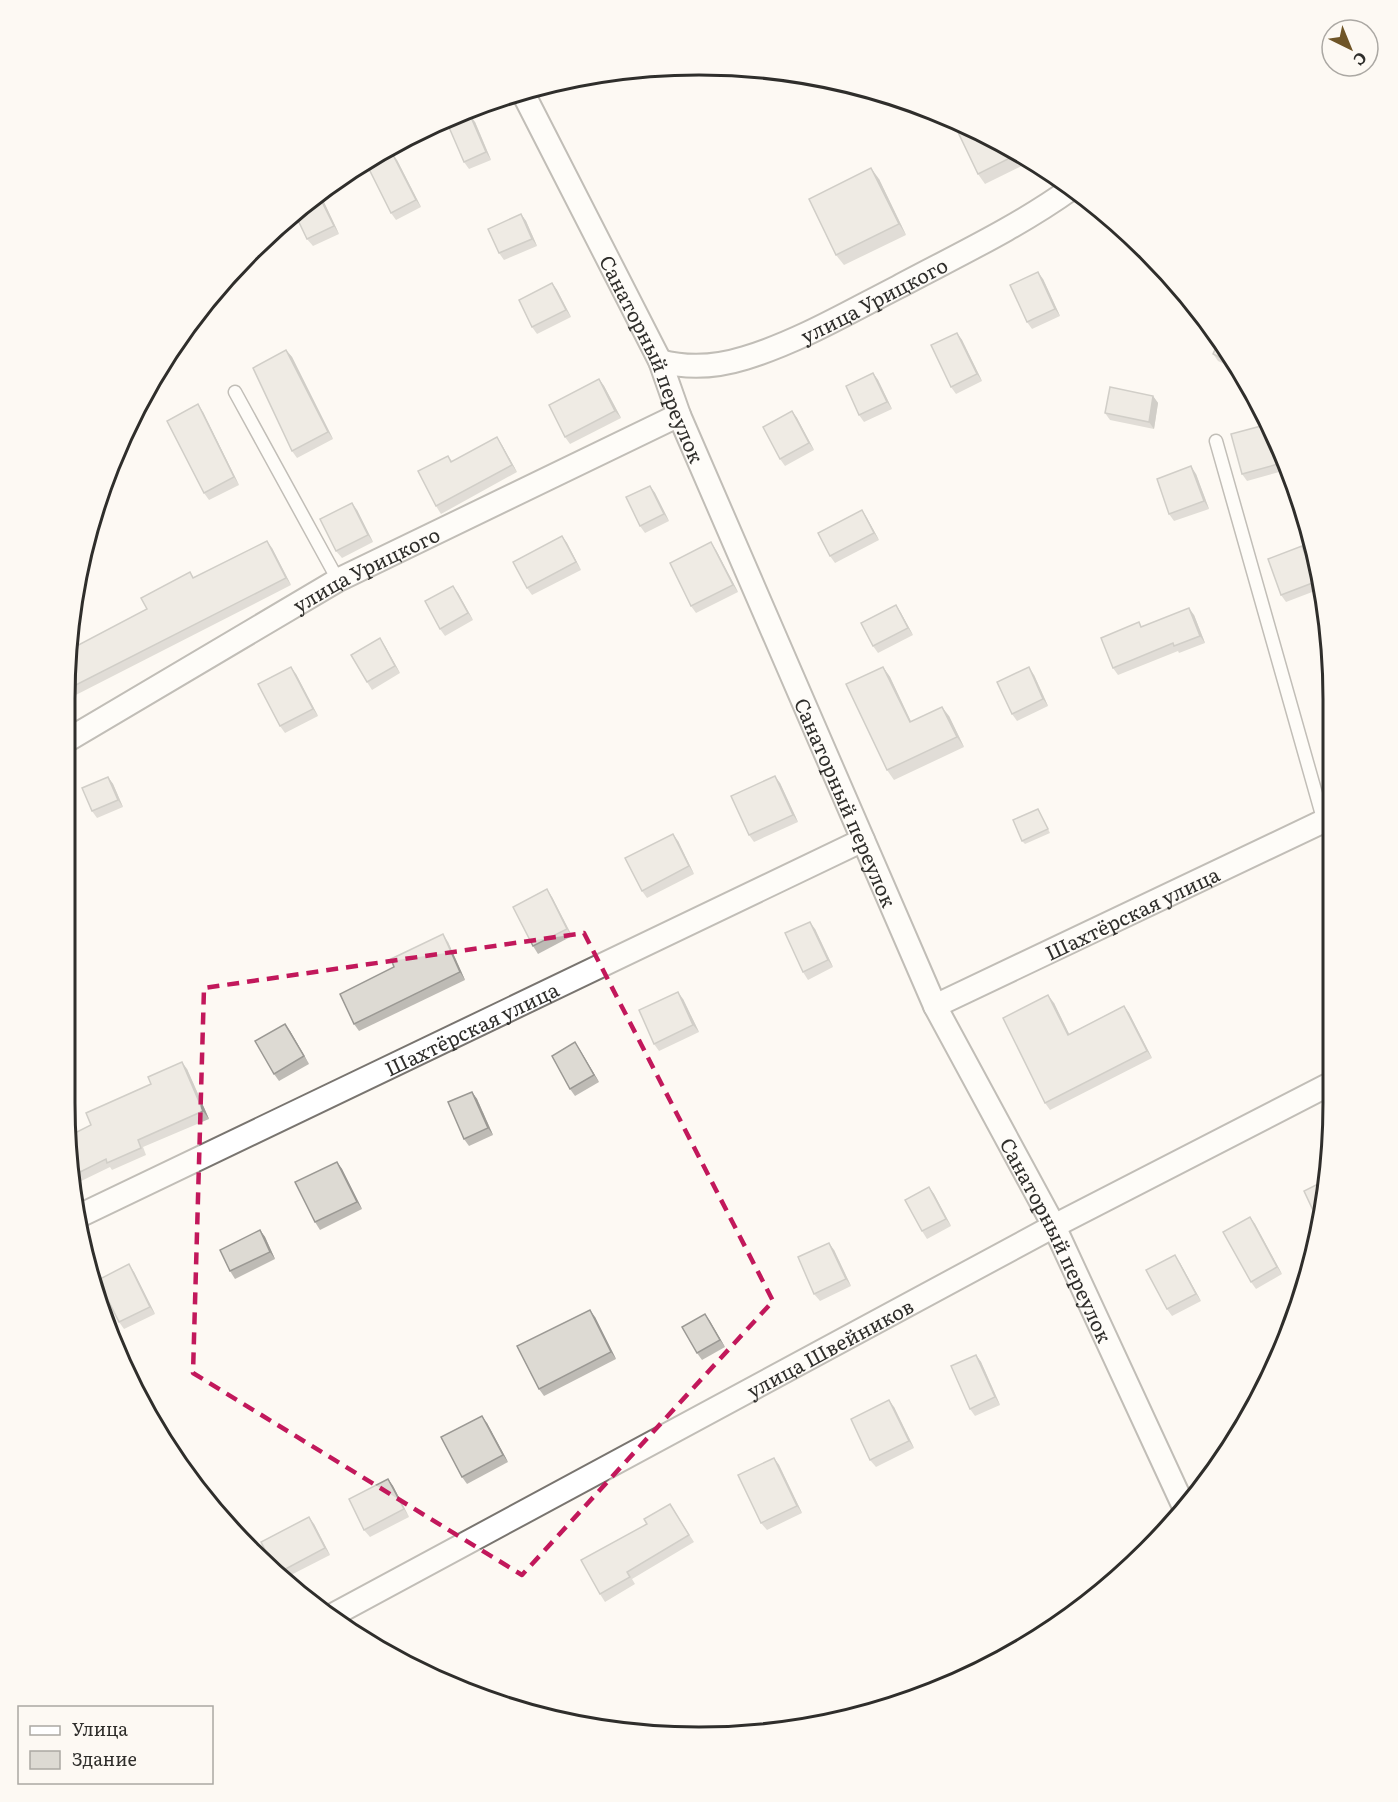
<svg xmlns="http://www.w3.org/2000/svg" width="1398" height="1802" font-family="Literata,serif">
	<rect width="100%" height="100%" fill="#fdf9f3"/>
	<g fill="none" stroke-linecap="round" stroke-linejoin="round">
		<!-- lane casing -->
		<g stroke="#797570" stroke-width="15">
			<g id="lane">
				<path d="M 235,392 L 338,580"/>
				<path d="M 1216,441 L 1324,822"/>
			</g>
		</g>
		<!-- street casing -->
		<g stroke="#797570" stroke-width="26">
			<g id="street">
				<path id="s1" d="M 523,93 L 660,361 L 679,415 L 935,1006 L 1054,1226 L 1184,1507"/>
				<path id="s2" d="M 660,361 C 689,369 716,367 745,358 C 798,342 849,312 898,287 C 956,256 1018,227 1072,188"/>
				<path id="s3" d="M 66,741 L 338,580 L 679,415"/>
				<path id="s4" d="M 935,1006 L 1328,819"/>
				<path id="s5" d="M 79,1216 L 863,840"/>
				<path id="s6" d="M 333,1615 L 1054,1226 L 1328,1085"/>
			</g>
		</g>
		<!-- lane -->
		<use href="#lane" stroke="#fff" stroke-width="12"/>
		<!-- street -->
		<use href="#street" stroke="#fff" stroke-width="22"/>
	</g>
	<!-- wall -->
	<g fill="#bebbb5">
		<path d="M 475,122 L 491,160 L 469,169 L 464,162 Z"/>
		<path d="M 963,124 L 1032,161 L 985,184 L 978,174 Z"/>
		<path d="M 397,160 L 421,207 L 396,220 L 391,213 Z"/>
		<path d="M 879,179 L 906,235 L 844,265 L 836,255 Z"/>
		<path d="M 319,194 L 323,200 L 339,234 L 313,246 L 307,239 Z"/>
		<path d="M 521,214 L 526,221 L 537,246 L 504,260 L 499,253 Z"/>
		<path d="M 242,260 L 247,270 L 222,282 Z"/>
		<path d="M 1043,279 L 1060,316 L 1032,329 L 1027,322 Z"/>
		<path d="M 552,283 L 557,290 L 571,317 L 537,334 L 532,327 Z"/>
		<path d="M 957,333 L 962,340 L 982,381 L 956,394 L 951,387 Z"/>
		<path d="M 1227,347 L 1239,371 L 1218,361 L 1213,354 Z"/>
		<path d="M 286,350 L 292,357 L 333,439 L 297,458 L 292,451 Z"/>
		<path d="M 873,373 L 878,380 L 892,409 L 864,422 L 859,415 Z"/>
		<path d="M 599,379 L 604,386 L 621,418 L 570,444 L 565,437 Z"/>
		<path d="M 1153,396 L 1158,403 L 1154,429 L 1110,420 L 1105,413 Z"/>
		<path d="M 792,411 L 797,418 L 814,450 L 785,466 L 780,459 Z"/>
		<path d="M 203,412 L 239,485 L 209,500 L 204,493 Z"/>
		<path d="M 1265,425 L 1278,450 L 1283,471 L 1247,481 L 1242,474 Z"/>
		<path d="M 502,445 L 517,472 L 441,514 L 436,506 L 448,456 L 452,461 Z"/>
		<path d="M 1196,474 L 1209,509 L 1174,521 L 1169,514 Z"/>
		<path d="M 650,486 L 655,493 L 669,521 L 645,533 L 640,526 Z"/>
		<path d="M 357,510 L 373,542 L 342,558 L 336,551 Z"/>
		<path d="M 862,510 L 867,518 L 879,540 L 835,563 L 830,556 Z"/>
		<path d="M 562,536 L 567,543 L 581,570 L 532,595 L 527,588 Z"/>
		<path d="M 1302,546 L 1307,554 L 1320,589 L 1286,602 L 1281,595 Z"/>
		<path d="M 272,548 L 291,585 L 66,700 L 66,658 L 147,609 L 190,572 L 194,578 Z"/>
		<path d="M 716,550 L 738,592 L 696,613 L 691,606 Z"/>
		<path d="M 458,593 L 473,620 L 445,636 L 440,629 Z"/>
		<path d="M 896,605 L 901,613 L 913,635 L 878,653 L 873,646 Z"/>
		<path d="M 1194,615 L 1205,643 L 1179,653 L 1178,651 L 1118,675 L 1113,668 L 1142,626 Z"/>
		<path d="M 385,646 L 400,673 L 372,690 L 367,682 Z"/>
		<path d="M 883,667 L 890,677 L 911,722 L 949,716 L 964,747 L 894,780 L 887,770 Z"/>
		<path d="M 296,674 L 318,716 L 285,733 L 280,726 Z"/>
		<path d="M 1034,675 L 1048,706 L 1017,721 L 1012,714 Z"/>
		<path d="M 108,777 L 113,784 L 123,807 L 97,818 L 92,811 Z"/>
		<path d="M 780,783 L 798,822 L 754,842 L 749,835 Z"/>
		<path d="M 1038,809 L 1050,833 L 1025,844 L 1022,841 Z"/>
		<path d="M 678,841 L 694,874 L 647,898 L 642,891 Z"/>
		<path d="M 552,897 L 572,936 L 538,954 L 533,946 Z"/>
		<path d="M 815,929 L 833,967 L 808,980 L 803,972 Z"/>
		<path d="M 448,942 L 465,980 L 359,1031 L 354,1024 L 394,967 Z"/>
		<path d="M 683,999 L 699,1032 L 659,1051 L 654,1044 Z"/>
		<path d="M 1054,1003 L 1069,1034 L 1124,1006 L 1129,1013 L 1152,1058 L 1050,1110 L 1045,1103 Z"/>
		<path d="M 290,1031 L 309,1064 L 279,1081 L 274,1074 Z"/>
		<path d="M 580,1050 L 599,1082 L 575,1096 L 570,1089 Z"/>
		<path d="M 187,1069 L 209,1119 L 143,1147 L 146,1155 L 112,1170 L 110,1167 L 75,1184 L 69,1136 L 91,1125 Z"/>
		<path d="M 472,1092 L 477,1099 L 493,1135 L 469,1146 L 464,1139 Z"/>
		<path d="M 337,1162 L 342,1169 L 362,1209 L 320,1230 L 315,1222 Z"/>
		<path d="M 929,1187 L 934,1194 L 951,1226 L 927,1239 L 922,1231 Z"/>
		<path d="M 1250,1217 L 1255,1224 L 1282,1274 L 1256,1289 L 1251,1282 Z"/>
		<path d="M 260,1230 L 265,1237 L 275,1259 L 235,1279 L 230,1271 Z"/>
		<path d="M 834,1250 L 851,1286 L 820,1301 L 814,1294 Z"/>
		<path d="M 1180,1263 L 1201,1301 L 1172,1316 L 1167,1309 Z"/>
		<path d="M 134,1272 L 155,1314 L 124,1329 L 119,1322 Z"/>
		<path d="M 705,1314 L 725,1347 L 702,1360 L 697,1353 Z"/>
		<path d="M 595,1317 L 616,1359 L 544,1396 L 539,1389 Z"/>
		<path d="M 976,1355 L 981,1362 L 1000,1405 L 975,1416 L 970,1409 Z"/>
		<path d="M 894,1407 L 914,1448 L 876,1467 L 870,1460 Z"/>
		<path d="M 487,1423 L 508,1462 L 467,1484 L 462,1477 Z"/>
		<path d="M 774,1458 L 779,1465 L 802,1513 L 767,1530 L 761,1523 Z"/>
		<path d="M 388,1479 L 393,1486 L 409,1517 L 370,1537 L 364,1530 Z"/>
		<path d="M 670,1504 L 694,1542 L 632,1579 L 635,1584 L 605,1602 L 600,1594 L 647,1524 Z"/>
		<path d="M 314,1524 L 330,1555 L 285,1578 L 276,1571 Z"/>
	</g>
	<!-- shaded-wall -->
	<g fill="#9b9994">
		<path d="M 470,115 L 475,122 L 491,160 L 486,152 Z"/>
		<path d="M 392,153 L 397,160 L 421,207 L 416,200 Z"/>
		<path d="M 871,168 L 879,179 L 906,235 L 899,224 Z"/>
		<path d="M 319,194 L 323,200 L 339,234 L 334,226 Z"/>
		<path d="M 521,214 L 526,221 L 537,246 L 532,239 Z"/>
		<path d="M 1038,272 L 1043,279 L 1060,316 L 1055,309 Z"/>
		<path d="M 552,283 L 557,290 L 571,317 L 566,310 Z"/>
		<path d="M 957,333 L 962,340 L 982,381 L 977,374 Z"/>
		<path d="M 286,350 L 292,357 L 333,439 L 328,432 Z"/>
		<path d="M 873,373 L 878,380 L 892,409 L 887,402 Z"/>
		<path d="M 599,379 L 604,386 L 621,418 L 615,411 Z"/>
		<path d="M 1153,396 L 1158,403 L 1154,429 L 1149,422 Z"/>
		<path d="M 198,404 L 203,412 L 239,485 L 234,477 Z"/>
		<path d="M 792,411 L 797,418 L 814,450 L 809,443 Z"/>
		<path d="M 1271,436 L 1278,450 L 1283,471 L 1278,464 Z"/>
		<path d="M 497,437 L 502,445 L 517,472 L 512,465 Z"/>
		<path d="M 1191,466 L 1196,474 L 1209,509 L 1204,501 Z"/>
		<path d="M 650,486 L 655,493 L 669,521 L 664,514 Z"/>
		<path d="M 352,503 L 357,510 L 373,542 L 368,535 Z"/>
		<path d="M 862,510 L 867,518 L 879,540 L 874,533 Z"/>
		<path d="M 562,536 L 567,543 L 581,570 L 576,562 Z"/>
		<path d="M 267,541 L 272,548 L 291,585 L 286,578 Z"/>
		<path d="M 711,542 L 716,550 L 738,592 L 733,585 Z"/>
		<path d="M 1302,546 L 1307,554 L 1320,589 L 1315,582 Z"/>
		<path d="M 453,586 L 458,593 L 473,620 L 468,613 Z"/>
		<path d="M 896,605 L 901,613 L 913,635 L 908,628 Z"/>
		<path d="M 1189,608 L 1194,615 L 1205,643 L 1200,636 Z"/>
		<path d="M 380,638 L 385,646 L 400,673 L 395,666 Z"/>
		<path d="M 291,667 L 296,674 L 318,716 L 313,709 Z"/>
		<path d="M 883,667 L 890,677 L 916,732 L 910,722 Z"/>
		<path d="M 1029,667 L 1034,675 L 1048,706 L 1043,699 Z"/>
		<path d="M 942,707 L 949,716 L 964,747 L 957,737 Z"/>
		<path d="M 775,776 L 780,783 L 798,822 L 793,815 Z"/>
		<path d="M 108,777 L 113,784 L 123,807 L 118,800 Z"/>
		<path d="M 673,834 L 678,841 L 694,874 L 689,866 Z"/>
		<path d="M 547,889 L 552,897 L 572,936 L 567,929 Z"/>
		<path d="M 810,922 L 815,929 L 833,967 L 828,960 Z"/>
		<path d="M 443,934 L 448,942 L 465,980 L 460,972 Z"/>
		<path d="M 678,992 L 683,999 L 699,1032 L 693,1025 Z"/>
		<path d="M 1048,995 L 1054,1003 L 1073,1042 L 1068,1035 Z"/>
		<path d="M 1124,1006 L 1129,1013 L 1152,1058 L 1147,1051 Z"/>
		<path d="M 285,1024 L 290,1031 L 309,1064 L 304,1056 Z"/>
		<path d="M 575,1042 L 580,1050 L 599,1082 L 594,1075 Z"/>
		<path d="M 182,1062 L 187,1069 L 209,1119 L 203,1111 Z"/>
		<path d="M 472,1092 L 477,1099 L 493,1135 L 488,1128 Z"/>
		<path d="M 337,1162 L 342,1169 L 362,1209 L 357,1202 Z"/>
		<path d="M 929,1187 L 934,1194 L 951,1226 L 946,1219 Z"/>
		<path d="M 1250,1217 L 1255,1224 L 1282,1274 L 1277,1267 Z"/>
		<path d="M 260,1230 L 265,1237 L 275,1259 L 270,1252 Z"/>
		<path d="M 829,1243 L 834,1250 L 851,1286 L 846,1279 Z"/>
		<path d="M 1175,1255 L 1180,1263 L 1201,1301 L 1196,1294 Z"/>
		<path d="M 129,1264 L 134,1272 L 155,1314 L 150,1307 Z"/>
		<path d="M 590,1310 L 595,1317 L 616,1359 L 611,1352 Z"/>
		<path d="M 705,1314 L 710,1321 L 725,1347 L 720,1340 Z"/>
		<path d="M 976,1355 L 981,1362 L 1000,1405 L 995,1397 Z"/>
		<path d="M 889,1400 L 894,1407 L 914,1448 L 909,1441 Z"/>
		<path d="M 482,1416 L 487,1423 L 508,1462 L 503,1455 Z"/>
		<path d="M 774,1458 L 779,1465 L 802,1513 L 797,1506 Z"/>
		<path d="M 388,1479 L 393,1486 L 409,1517 L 404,1509 Z"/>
		<path d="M 309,1517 L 314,1524 L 330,1555 L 325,1548 Z"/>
	</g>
	<!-- building -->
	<g fill="#dddad3" stroke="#9b9994" stroke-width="1.5">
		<path d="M 470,115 L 486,152 L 464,162 L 448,125 Z"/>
		<path d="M 963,124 L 1018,154 L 978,174 L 956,128 Z"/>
		<path d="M 392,153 L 416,200 L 391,213 L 367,165 Z"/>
		<path d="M 871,168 L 899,224 L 836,255 L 809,199 Z"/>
		<path d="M 318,194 L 334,226 L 307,239 L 295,214 Z"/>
		<path d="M 521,214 L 532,239 L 499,253 L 488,229 Z"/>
		<path d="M 1038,272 L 1055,309 L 1027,322 L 1010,285 Z"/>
		<path d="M 552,283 L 566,310 L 532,327 L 519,300 Z"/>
		<path d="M 957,333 L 977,374 L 951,387 L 931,345 Z"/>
		<path d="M 1220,339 L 1227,347 L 1236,365 L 1213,354 Z"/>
		<path d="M 286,350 L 328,432 L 292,451 L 253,368 Z"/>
		<path d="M 873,373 L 887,402 L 859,415 L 846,386 Z"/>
		<path d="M 599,379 L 615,411 L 565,437 L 549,405 Z"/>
		<path d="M 1110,387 L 1153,396 L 1149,422 L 1105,413 Z"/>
		<path d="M 198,404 L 234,477 L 204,493 L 167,421 Z"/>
		<path d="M 792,411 L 809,443 L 780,459 L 763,427 Z"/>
		<path d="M 1265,425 L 1271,436 L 1278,464 L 1242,474 L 1231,434 Z"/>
		<path d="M 497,437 L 512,465 L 436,506 L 418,471 L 448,456 L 451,462 Z"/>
		<path d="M 1191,466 L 1204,501 L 1169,514 L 1157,479 Z"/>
		<path d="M 650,486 L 664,514 L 640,526 L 626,497 Z"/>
		<path d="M 352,503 L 368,535 L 336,551 L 320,519 Z"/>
		<path d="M 862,510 L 874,533 L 830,556 L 818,533 Z"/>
		<path d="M 562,536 L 576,562 L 527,588 L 513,562 Z"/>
		<path d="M 267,541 L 286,578 L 66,690 L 66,658 L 67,651 L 147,609 L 141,598 L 190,572 L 193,578 Z"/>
		<path d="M 711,542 L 733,585 L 691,606 L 670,563 Z"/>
		<path d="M 1302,546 L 1315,582 L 1281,595 L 1268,559 Z"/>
		<path d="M 453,586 L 468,613 L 440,629 L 425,601 Z"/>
		<path d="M 896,605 L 908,628 L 873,646 L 861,623 Z"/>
		<path d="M 1189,608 L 1200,636 L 1174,646 L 1173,643 L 1113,668 L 1101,638 L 1139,622 L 1141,627 Z"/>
		<path d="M 380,638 L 395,666 L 367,682 L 351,655 Z"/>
		<path d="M 291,667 L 313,709 L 280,726 L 258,684 Z"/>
		<path d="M 883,667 L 910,722 L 942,707 L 957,737 L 887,770 L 846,684 Z"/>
		<path d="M 1029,667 L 1043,699 L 1012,714 L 997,682 Z"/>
		<path d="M 775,776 L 793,815 L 749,835 L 731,796 Z"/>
		<path d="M 108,777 L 118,800 L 92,811 L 82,788 Z"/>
		<path d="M 1038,809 L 1048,829 L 1022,841 L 1013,820 Z"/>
		<path d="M 673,834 L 689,866 L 642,891 L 625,858 Z"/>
		<path d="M 547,889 L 567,929 L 533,946 L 513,907 Z"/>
		<path d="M 810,922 L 828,960 L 803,972 L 785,933 Z"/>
		<path d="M 443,934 L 460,972 L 354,1024 L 340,994 L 394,967 L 391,959 Z"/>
		<path d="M 678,992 L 693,1025 L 654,1044 L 639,1010 Z"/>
		<path d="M 1048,995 L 1068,1035 L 1124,1006 L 1147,1051 L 1045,1103 L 1003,1018 Z"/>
		<path d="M 285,1024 L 304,1056 L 274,1074 L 255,1041 Z"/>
		<path d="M 575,1042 L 594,1075 L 570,1089 L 552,1056 Z"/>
		<path d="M 182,1062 L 203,1111 L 138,1140 L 141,1148 L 107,1163 L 106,1159 L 74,1175 L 69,1136 L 91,1125 L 86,1113 L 151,1084 L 148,1077 Z"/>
		<path d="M 472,1092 L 488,1128 L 464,1139 L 448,1102 Z"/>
		<path d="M 337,1162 L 357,1202 L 315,1222 L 295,1182 Z"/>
		<path d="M 1328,1179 L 1328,1186 L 1319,1223 L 1304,1191 Z"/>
		<path d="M 929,1187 L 946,1219 L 922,1231 L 905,1200 Z"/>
		<path d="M 1250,1217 L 1277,1267 L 1251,1282 L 1223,1232 Z"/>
		<path d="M 260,1230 L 270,1252 L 230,1271 L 220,1250 Z"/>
		<path d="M 829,1243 L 846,1279 L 814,1294 L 798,1257 Z"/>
		<path d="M 1175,1255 L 1196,1294 L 1167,1309 L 1146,1270 Z"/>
		<path d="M 129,1264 L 150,1307 L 119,1322 L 98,1280 Z"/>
		<path d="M 590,1310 L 611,1352 L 539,1389 L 517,1346 Z"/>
		<path d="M 705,1314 L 720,1340 L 697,1353 L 682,1327 Z"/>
		<path d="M 976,1355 L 995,1397 L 970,1409 L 951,1366 Z"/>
		<path d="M 889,1400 L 909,1441 L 870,1460 L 851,1419 Z"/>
		<path d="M 482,1416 L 503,1455 L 462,1477 L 441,1437 Z"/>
		<path d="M 774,1458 L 797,1506 L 761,1523 L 738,1475 Z"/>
		<path d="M 388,1479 L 404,1509 L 364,1530 L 349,1499 Z"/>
		<path d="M 670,1504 L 689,1535 L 627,1572 L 630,1577 L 600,1594 L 581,1560 L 647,1524 L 644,1519 Z"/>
		<path d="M 309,1517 L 325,1548 L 278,1573 L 276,1571 L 261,1542 Z"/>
	</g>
	<!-- marked area -->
	<path d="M0 0H1398V1802H0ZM 584,933 L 773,1301 L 522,1575 L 193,1373 L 204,988 Z" fill="#fdf9f3" fill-opacity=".55" fill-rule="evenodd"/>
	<path fill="none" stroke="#c2185b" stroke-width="4.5" stroke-dasharray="12 8" stroke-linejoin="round" d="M 584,933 L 773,1301 L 522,1575 L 193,1373 L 204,988 Z"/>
	<g text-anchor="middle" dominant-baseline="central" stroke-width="6" stroke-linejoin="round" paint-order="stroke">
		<!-- street labels -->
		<g font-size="20" fill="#2f2e2b" stroke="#fdf9f3">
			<text stroke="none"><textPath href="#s2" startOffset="228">улица Урицкого</textPath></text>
			<text stroke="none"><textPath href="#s1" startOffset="296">Санаторный переулок</textPath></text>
			<text stroke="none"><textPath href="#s3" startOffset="346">улица Урицкого</textPath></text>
			<text stroke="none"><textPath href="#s1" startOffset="780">Санаторный переулок</textPath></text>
			<text stroke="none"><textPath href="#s4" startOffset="218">Шахтёрская улица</textPath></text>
			<text stroke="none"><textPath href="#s5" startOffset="435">Шахтёрская улица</textPath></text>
			<text stroke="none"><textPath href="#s1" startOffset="1266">Санаторный переулок</textPath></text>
			<text stroke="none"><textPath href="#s6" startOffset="564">улица Швейников</textPath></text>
		</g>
	</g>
	<!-- crop -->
	<path d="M0 0H1398V1802H0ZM699 75H699A624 624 0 0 1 1323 699V1103A624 624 0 0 1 699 1727H699A624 624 0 0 1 75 1103V699A624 624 0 0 1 699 75Z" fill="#fdf9f3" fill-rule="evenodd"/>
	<path fill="none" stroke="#2f2e2b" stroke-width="3" d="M699 75H699A624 624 0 0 1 1323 699V1103A624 624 0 0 1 699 1727H699A624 624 0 0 1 75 1103V699A624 624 0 0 1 699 75Z"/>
	<!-- legend -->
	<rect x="18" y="1706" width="195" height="78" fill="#fdf9f3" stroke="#aba8a3" stroke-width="1.5"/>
	<rect x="30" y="1726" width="30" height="9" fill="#ffffff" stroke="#aba8a3" stroke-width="1.5"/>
	<text x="72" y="1736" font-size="18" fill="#2f2e2b">Улица</text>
	<rect x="30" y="1751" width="30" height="18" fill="#dddad3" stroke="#aba8a3" stroke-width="1.5"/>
	<text x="72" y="1766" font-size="18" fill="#2f2e2b">Здание</text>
	<!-- north arrow -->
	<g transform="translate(1350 48) rotate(137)"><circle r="28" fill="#fdf9f3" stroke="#aba8a3" stroke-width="1.5"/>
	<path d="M0-4.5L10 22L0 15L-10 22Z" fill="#6f5527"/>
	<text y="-9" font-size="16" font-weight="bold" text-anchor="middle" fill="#2f2e2b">С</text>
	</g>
</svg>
